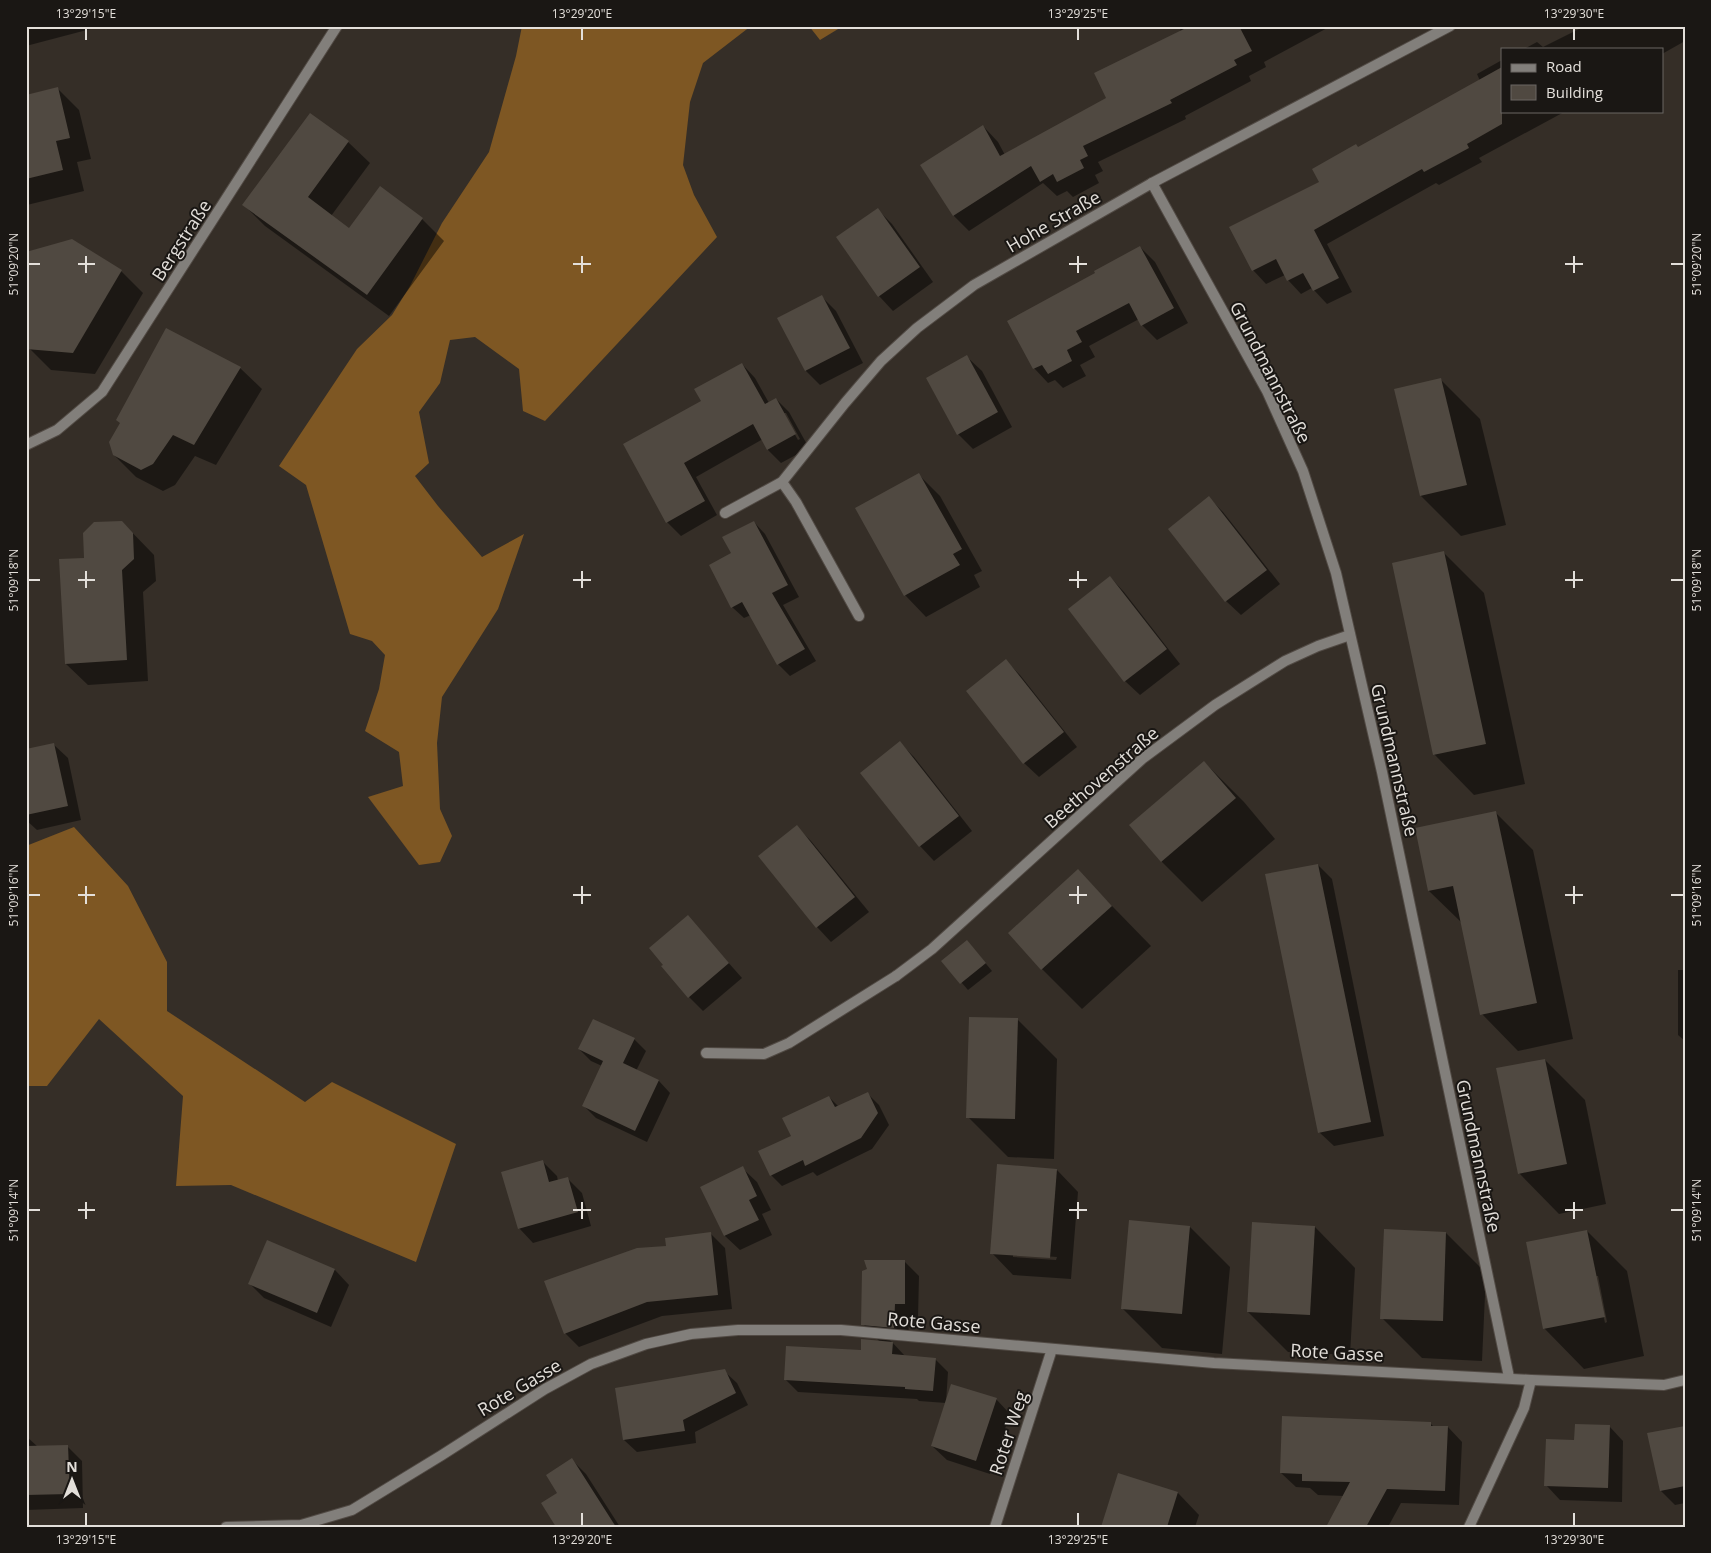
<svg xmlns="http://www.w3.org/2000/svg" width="1711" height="1553" font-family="'Open Sans',sans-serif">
	<rect width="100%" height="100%" fill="#352e27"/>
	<!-- forest -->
	<g fill="#7e5723">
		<path d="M 522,26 L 751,26 L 703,63 L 690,102 L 683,165 L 694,195 L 717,237 L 545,421 L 523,411 L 519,369 L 475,337 L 450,340 L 440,383 L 419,412 L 429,463 L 415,476 L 438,506 L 482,557 L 524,534 L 498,609 L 442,697 L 437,743 L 440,809 L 452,836 L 440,862 L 419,865 L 368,797 L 403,786 L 399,752 L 365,731 L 379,689 L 385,655 L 372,641 L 350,634 L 306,485 L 279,466 L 357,349 L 392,315 L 410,286 L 442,223 L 489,152 L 516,56 Z"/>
		<path d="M 809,26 L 843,26 L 820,40 Z"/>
		<path d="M 74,827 L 128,886 L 167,962 L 167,1011 L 305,1102 L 332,1082 L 456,1144 L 416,1262 L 231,1185 L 176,1186 L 183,1096 L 99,1019 L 47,1086 L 26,1086 L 26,846 Z"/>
	</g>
	<!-- shadow -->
	<g fill="#0007" fill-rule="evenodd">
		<path d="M 26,26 L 102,26 L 26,46 Z"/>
		<path d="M 1179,26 L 1331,26 L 1264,62 L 1266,67 L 1249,76 L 1251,81 L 1185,116 L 1186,119 L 1098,162 L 1103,171 L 1095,175 L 1099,183 L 1073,197 L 1067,191 L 1057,196 L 1043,183 L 969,231 L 954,216 L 921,166 L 983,126 L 998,142 L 1005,155 L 1108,99 L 1181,32 Z"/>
		<path d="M 1585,26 L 1685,26 L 1685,41 L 1662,54 L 1662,49 L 1524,49 L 1537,42 L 1543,47 Z"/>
		<path d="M 1502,60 L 1502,111 L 1566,111 L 1479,158 L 1482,162 L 1439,185 L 1436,183 L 1327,244 L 1352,292 L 1327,304 L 1312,288 L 1301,294 L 1288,280 L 1285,275 L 1266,284 L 1253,270 L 1321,182 L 1359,148 L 1480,81 L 1477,74 Z"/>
		<path d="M 57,88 L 79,110 L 91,159 L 77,162 L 84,191 L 27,205 L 26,96 Z"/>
		<path d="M 348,142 L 370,163 L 331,216 L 350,230 L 422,219 L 444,241 L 389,316 L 265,226 L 244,205 Z"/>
		<path d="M 878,210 L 892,224 L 933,282 L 893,311 L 879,296 Z"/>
		<path d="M 71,240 L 121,271 L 143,293 L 95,374 L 51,370 L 29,348 Z"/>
		<path d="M 1140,247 L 1155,262 L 1188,323 L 1157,340 L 1142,325 L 1139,319 L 1089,346 L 1095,357 L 1080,365 L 1086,376 L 1063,388 L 1055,380 L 1048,383 L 1034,368 L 1097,273 Z"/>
		<path d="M 822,297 L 836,311 L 863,363 L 820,385 L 806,371 Z"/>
		<path d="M 166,329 L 240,368 L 262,389 L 216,465 L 195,456 L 175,485 L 163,491 L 136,477 L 114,455 L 121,424 Z"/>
		<path d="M 967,357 L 982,371 L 1012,427 L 973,449 L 958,434 Z"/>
		<path d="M 742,364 L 755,378 L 769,403 L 776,399 L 789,412 L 809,448 L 781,463 L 768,450 L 763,439 L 696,477 L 717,515 L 681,536 L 667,522 L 624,445 L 702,402 ZM 783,413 L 786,413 L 800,439 L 798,440 Z"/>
		<path d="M 1440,379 L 1480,419 L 1506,525 L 1461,536 L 1421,496 Z"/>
		<path d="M 919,475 L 940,496 L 982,571 L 974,575 L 980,587 L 926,617 L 905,595 Z"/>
		<path d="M 1209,498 L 1223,512 L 1280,584 L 1241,615 L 1226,601 L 1169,529 Z"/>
		<path d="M 122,522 L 154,555 L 156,581 L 143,592 L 148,681 L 88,685 L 66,664 L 85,559 Z"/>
		<path d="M 754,522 L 765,534 L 799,597 L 783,605 L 816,661 L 790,676 L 778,664 L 751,615 L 744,618 L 732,607 Z"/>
		<path d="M 1444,553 L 1484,593 L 1525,784 L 1474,795 L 1434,754 Z"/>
		<path d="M 1110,577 L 1124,592 L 1180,664 L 1140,695 L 1125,681 L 1069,609 Z"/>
		<path d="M 1006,661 L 1020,675 L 1077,747 L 1039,777 L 1024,763 Z"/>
		<path d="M 900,743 L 914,757 L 972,831 L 934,861 L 920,846 Z"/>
		<path d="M 53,744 L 68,758 L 81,820 L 37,830 L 26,820 L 26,750 Z"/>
		<path d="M 1204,762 L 1244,802 L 1275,839 L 1202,902 L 1162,862 L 1130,825 Z"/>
		<path d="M 1496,813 L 1533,850 L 1573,1039 L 1518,1051 L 1482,1014 L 1462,923 L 1429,891 L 1416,829 Z"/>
		<path d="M 797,827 L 811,841 L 869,912 L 831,942 L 817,927 L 760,856 Z"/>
		<path d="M 1318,865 L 1332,879 L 1384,1136 L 1334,1146 L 1319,1132 Z"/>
		<path d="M 1078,871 L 1151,946 L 1082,1009 L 1042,969 Z"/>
		<path d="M 688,917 L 742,978 L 703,1011 L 689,997 Z"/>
		<path d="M 967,941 L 992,971 L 968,990 L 943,961 Z"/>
		<path d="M 1678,970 L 1685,970 L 1685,1041 L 1678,1035 Z"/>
		<path d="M 1017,1019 L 1057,1059 L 1054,1159 L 1008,1157 L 968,1117 Z"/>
		<path d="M 634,1039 L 646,1051 L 636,1071 L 659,1081 L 670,1093 L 647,1142 L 596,1118 L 584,1106 L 602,1066 L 591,1061 L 579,1049 Z"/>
		<path d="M 1545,1060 L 1585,1100 L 1606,1204 L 1559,1214 L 1519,1173 Z"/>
		<path d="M 868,1094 L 879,1105 L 889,1125 L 872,1149 L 817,1176 L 813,1172 L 782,1186 L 771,1175 L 793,1137 L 829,1097 L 839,1107 Z"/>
		<path d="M 542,1161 L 557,1176 L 558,1181 L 567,1178 L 582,1193 L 591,1226 L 533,1243 L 519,1228 Z"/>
		<path d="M 742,1168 L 757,1182 L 771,1210 L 762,1214 L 772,1235 L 740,1250 L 725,1236 L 702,1187 Z"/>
		<path d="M 1057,1170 L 1078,1192 L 1071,1279 L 1013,1275 L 992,1253 ZM 1013,1254 L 1057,1257 L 1056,1260 L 1013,1257 Z"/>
		<path d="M 1190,1227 L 1230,1267 L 1222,1354 L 1162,1348 L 1122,1308 Z"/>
		<path d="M 1315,1227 L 1355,1268 L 1350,1355 L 1288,1352 L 1248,1312 Z"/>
		<path d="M 1587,1231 L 1627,1271 L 1644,1356 L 1584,1369 L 1544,1328 ZM 1595,1276 L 1598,1276 L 1607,1322 L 1605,1323 Z"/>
		<path d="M 1446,1233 L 1486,1273 L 1482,1361 L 1422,1358 L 1382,1318 Z"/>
		<path d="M 711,1234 L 725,1248 L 732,1309 L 662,1316 L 579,1347 L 565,1333 L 667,1247 Z"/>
		<path d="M 267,1242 L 335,1270 L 349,1285 L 331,1327 L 264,1298 L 249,1283 Z"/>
		<path d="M 905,1262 L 919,1276 L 918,1318 L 909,1318 L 908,1342 L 890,1340 L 905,1356 L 935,1359 L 948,1372 L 946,1402 L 996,1399 L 1010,1414 L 990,1474 L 947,1460 L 932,1446 L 946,1403 L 919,1401 L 917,1399 L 798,1392 L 785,1379 L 862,1352 L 880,1342 L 863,1324 Z"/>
		<path d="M 724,1371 L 737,1383 L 748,1405 L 695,1432 L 696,1443 L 637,1452 L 624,1440 Z"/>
		<path d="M 1430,1423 L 1434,1427 L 1448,1427 L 1462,1442 L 1459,1505 L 1401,1503 L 1388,1527 L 1327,1527 L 1344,1496 L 1318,1495 L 1310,1488 L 1296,1487 L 1281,1473 Z"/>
		<path d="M 1609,1426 L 1623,1441 L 1622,1502 L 1560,1500 L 1546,1485 Z"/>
		<path d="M 1685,1427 L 1685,1503 L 1675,1505 L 1661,1491 Z"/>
		<path d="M 26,1436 L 38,1447 L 67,1446 L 82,1461 L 83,1508 L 26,1510 Z"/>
		<path d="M 572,1460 L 586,1474 L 620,1527 L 551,1527 L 556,1524 L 559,1493 Z"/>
		<path d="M 1119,1474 L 1178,1493 L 1199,1515 L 1195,1527 L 1102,1527 Z"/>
	</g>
	<!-- building -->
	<g fill="#504941">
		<path d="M 1190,26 L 1239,26 L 1252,51 L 1234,60 L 1237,65 L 1170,100 L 1172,103 L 1083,146 L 1088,156 L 1080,160 L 1084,168 L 1057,182 L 1053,174 L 1040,182 L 1031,166 L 953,216 L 920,165 L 983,125 L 1000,156 L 1106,98 L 1094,73 Z"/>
		<path d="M 1502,67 L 1502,124 L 1467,144 L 1469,148 L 1424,172 L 1422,169 L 1314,230 L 1339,278 L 1313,291 L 1303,273 L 1287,281 L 1276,259 L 1252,271 L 1229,227 L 1319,182 L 1312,169 L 1356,144 L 1358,147 Z"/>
		<path d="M 58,87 L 70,138 L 56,141 L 63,170 L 26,179 L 26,95 Z"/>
		<path d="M 310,113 L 349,141 L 308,197 L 349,228 L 380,186 L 423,218 L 367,295 L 242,205 Z"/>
		<path d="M 878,208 L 920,267 L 878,297 L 836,237 Z"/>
		<path d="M 72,239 L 122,270 L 73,353 L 26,349 L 26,252 Z"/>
		<path d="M 1140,246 L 1174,308 L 1141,326 L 1129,303 L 1076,331 L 1082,342 L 1067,350 L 1072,361 L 1048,374 L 1042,365 L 1033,369 L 1007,321 L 1095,273 L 1094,271 Z"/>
		<path d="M 822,295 L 850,348 L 805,371 L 777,318 Z"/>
		<path d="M 166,328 L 241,367 L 194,445 L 173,435 L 153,464 L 141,470 L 113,455 L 109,442 L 120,423 L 116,420 Z"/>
		<path d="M 967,355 L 998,412 L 957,435 L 926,378 Z"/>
		<path d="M 742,363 L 765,404 L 776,398 L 796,434 L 767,450 L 753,424 L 684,463 L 705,501 L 666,523 L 623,444 L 701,401 L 694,389 Z"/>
		<path d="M 1441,378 L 1467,485 L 1420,496 L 1394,389 Z"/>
		<path d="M 919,473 L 962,549 L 953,554 L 960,565 L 904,596 L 855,508 Z"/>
		<path d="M 1209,496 L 1267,570 L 1225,602 L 1168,529 Z"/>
		<path d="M 122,521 L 133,533 L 134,559 L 122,570 L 127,660 L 65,664 L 59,559 L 84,558 L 83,533 L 94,522 Z"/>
		<path d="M 754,521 L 788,585 L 772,593 L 805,649 L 777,665 L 742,602 L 731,608 L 709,565 L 731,553 L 722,537 Z"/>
		<path d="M 1444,551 L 1486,744 L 1433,755 L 1392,563 Z"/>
		<path d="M 1110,576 L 1167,649 L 1124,682 L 1068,609 Z"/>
		<path d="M 1006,659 L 1064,732 L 1023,764 L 966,691 Z"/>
		<path d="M 900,741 L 959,816 L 919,847 L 860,773 Z"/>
		<path d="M 54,743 L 68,806 L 26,815 L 26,749 Z"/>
		<path d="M 1204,761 L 1236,798 L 1161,862 L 1129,825 Z"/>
		<path d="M 1496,811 L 1537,1003 L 1480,1015 L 1453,886 L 1428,891 L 1415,828 Z"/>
		<path d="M 797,825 L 855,897 L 816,928 L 758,856 Z"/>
		<path d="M 1318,864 L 1371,1122 L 1318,1133 L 1265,874 Z"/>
		<path d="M 1078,869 L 1112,906 L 1041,970 L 1008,933 Z"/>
		<path d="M 688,915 L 729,963 L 688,998 L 661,966 L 663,965 L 649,948 Z"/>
		<path d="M 967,940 L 986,963 L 960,984 L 941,961 Z"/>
		<path d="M 969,1017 L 1018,1018 L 1015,1119 L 966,1118 Z"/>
		<path d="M 593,1019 L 635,1038 L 623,1063 L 659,1080 L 635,1131 L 582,1106 L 603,1061 L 578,1049 Z"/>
		<path d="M 1545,1059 L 1567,1164 L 1518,1174 L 1496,1068 Z"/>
		<path d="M 868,1092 L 878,1113 L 861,1138 L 805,1166 L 803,1160 L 770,1176 L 758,1151 L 791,1136 L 782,1118 L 829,1096 L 835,1107 Z"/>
		<path d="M 543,1160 L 549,1182 L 568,1177 L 578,1212 L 518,1229 L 501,1172 Z"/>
		<path d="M 997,1164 L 1057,1169 L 1050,1258 L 990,1254 Z"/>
		<path d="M 743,1166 L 757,1196 L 749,1200 L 759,1220 L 724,1236 L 700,1187 Z"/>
		<path d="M 1129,1220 L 1190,1226 L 1182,1314 L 1121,1309 Z"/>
		<path d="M 1252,1222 L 1315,1226 L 1310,1315 L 1247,1312 Z"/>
		<path d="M 1384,1229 L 1446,1232 L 1443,1321 L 1380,1319 Z"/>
		<path d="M 1587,1230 L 1605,1317 L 1543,1329 L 1526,1242 Z"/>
		<path d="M 711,1232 L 718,1295 L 647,1302 L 564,1334 L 544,1281 L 637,1248 L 666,1246 L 665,1238 Z"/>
		<path d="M 267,1240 L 335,1269 L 317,1313 L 248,1284 Z"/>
		<path d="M 864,1260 L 905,1260 L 905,1304 L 895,1304 L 894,1328 L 861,1325 L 862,1271 L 867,1269 Z"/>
		<path d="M 861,1339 L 893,1342 L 892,1354 L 936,1358 L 933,1391 L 905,1389 L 905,1387 L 784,1380 L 786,1346 L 861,1350 Z"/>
		<path d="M 725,1369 L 736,1393 L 683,1420 L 685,1431 L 623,1440 L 615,1388 Z"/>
		<path d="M 951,1384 L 997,1398 L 976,1461 L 931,1446 Z"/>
		<path d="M 1282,1416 L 1431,1422 L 1431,1426 L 1448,1426 L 1445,1491 L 1387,1489 L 1366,1527 L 1326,1527 L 1350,1482 L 1302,1481 L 1302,1474 L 1280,1473 Z"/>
		<path d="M 1575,1424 L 1610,1425 L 1608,1488 L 1544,1486 L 1546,1439 L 1574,1440 Z"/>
		<path d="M 1685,1426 L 1685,1486 L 1660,1491 L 1647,1433 Z"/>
		<path d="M 68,1445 L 70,1494 L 26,1495 L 26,1446 Z"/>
		<path d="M 572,1458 L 616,1527 L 556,1527 L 541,1503 L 557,1493 L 546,1475 Z"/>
		<path d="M 1118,1473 L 1178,1492 L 1167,1527 L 1101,1527 Z"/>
	</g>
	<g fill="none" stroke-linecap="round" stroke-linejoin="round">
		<!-- service casing -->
		<g stroke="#514a44" stroke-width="12">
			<path id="service" d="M 706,1053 L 764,1054 L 789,1043 L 896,976"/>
		</g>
		<!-- minor casing -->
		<g stroke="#514a44" stroke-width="12">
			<g id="minor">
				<path d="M 1152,183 L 1267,391 L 1303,471 L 1336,573 L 1382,772 L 1509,1377"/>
				<path d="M 26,445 L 57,430 L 102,392 L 337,26"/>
				<path d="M 782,482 L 796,502 L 859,616"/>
				<path d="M 725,513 L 782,482 L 845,403 L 881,361 L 917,328 L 974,285 L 1152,183 L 1450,26"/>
				<path d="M 896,976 L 932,949 L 1142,759 L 1215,705 L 1285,661 L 1318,646 L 1350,635"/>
				<path d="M 226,1527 L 301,1525 L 352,1510 L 442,1455 L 545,1389 L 591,1364 L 646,1344 L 691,1334 L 738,1330 L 841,1330 L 1214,1363 L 1531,1380 L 1664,1385 L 1685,1380"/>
				<path d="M 995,1527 L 1052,1349"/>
				<path d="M 1469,1527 L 1524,1408 L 1531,1380"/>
			</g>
		</g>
		<!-- service -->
		<use href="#service" stroke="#827f7b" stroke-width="10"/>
		<!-- minor -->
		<use href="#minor" stroke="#827f7b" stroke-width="10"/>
	</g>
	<!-- ticks -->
	<path fill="none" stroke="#e3dfda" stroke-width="2" d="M 86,28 L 86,40M 582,28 L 582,40M 1078,28 L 1078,40M 1574,28 L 1574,40M 86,256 L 86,273M 582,256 L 582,273M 1078,256 L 1078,273M 1574,256 L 1574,273M 28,264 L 40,264M 78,264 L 95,264M 573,264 L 591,264M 1069,264 L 1087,264M 1565,264 L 1583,264M 1671,264 L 1684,264M 86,571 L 86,588M 582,571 L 582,588M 1078,571 L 1078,588M 1574,571 L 1574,588M 28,580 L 40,580M 78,580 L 95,580M 573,580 L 591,580M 1069,580 L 1087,580M 1565,580 L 1583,580M 1671,580 L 1684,580M 86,886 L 86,904M 582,886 L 582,904M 1078,886 L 1078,904M 1574,886 L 1574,904M 28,895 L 40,895M 78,895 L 95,895M 573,895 L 591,895M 1069,895 L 1087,895M 1565,895 L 1583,895M 1671,895 L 1684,895M 86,1202 L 86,1219M 582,1202 L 582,1219M 1078,1202 L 1078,1219M 1574,1202 L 1574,1219M 28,1210 L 40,1210M 78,1210 L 95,1210M 573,1210 L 591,1210M 1069,1210 L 1087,1210M 1565,1210 L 1583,1210M 1671,1210 L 1684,1210M 86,1513 L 86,1526M 582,1513 L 582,1526M 1078,1513 L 1078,1526M 1574,1513 L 1574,1526"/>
	<g text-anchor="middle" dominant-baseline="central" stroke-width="4" stroke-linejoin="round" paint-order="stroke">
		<!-- street labels -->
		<g font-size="18" fill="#e3dfda" stroke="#1a1714">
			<text transform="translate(1053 221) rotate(-30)">Hohe Straße</text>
			<text transform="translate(181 240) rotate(-57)">Bergstraße</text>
			<text transform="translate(1271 372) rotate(63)">Grundmannstraße</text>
			<text transform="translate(1395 760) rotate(77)">Grundmannstraße</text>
			<text transform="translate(1101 777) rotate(-41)">Beethovenstraße</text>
			<text transform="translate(1479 1156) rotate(78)">Grundmannstraße</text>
			<text transform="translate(934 1322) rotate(5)">Rote Gasse</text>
			<text transform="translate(1337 1352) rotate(3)">Rote Gasse</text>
			<text transform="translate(519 1387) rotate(-31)">Rote Gasse</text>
			<text transform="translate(1008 1433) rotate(-72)">Roter Weg</text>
		</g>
	</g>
	<!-- border -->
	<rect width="1711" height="1553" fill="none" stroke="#1a1714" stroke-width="55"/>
	<!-- legend -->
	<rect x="1501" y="48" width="162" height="65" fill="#1a1714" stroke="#6a6763"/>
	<rect x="1511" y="64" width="25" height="8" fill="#827f7b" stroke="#6a6763"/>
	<text x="1546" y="72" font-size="15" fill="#e3dfda">Road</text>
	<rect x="1511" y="85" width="25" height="15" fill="#504941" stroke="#6a6763"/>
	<text x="1546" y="98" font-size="15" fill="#e3dfda">Building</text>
	<!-- north arrow -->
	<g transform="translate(72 1480)" stroke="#1a1714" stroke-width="4" paint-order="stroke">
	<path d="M0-4L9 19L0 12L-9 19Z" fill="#e3dfda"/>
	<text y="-8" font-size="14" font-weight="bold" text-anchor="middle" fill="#e3dfda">N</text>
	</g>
	<rect x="28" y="28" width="1656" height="1498" fill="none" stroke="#e3dfda" stroke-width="2"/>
	<g font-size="12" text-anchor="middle" fill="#e3dfda">
		<text x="86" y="18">13°29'15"E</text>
		<text x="582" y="18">13°29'20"E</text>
		<text x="1078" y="18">13°29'25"E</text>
		<text x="1574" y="18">13°29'30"E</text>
		<text transform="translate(14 264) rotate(-90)" y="4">51°09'20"N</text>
		<text transform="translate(1697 264) rotate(-90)" y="4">51°09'20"N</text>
		<text transform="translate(14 580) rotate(-90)" y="4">51°09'18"N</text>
		<text transform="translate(1697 580) rotate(-90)" y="4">51°09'18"N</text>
		<text transform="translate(14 895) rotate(-90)" y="4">51°09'16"N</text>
		<text transform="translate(1697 895) rotate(-90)" y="4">51°09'16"N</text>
		<text transform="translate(14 1210) rotate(-90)" y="4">51°09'14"N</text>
		<text transform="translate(1697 1210) rotate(-90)" y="4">51°09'14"N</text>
		<text x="86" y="1544">13°29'15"E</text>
		<text x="582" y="1544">13°29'20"E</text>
		<text x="1078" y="1544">13°29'25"E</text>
		<text x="1574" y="1544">13°29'30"E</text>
	</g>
</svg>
